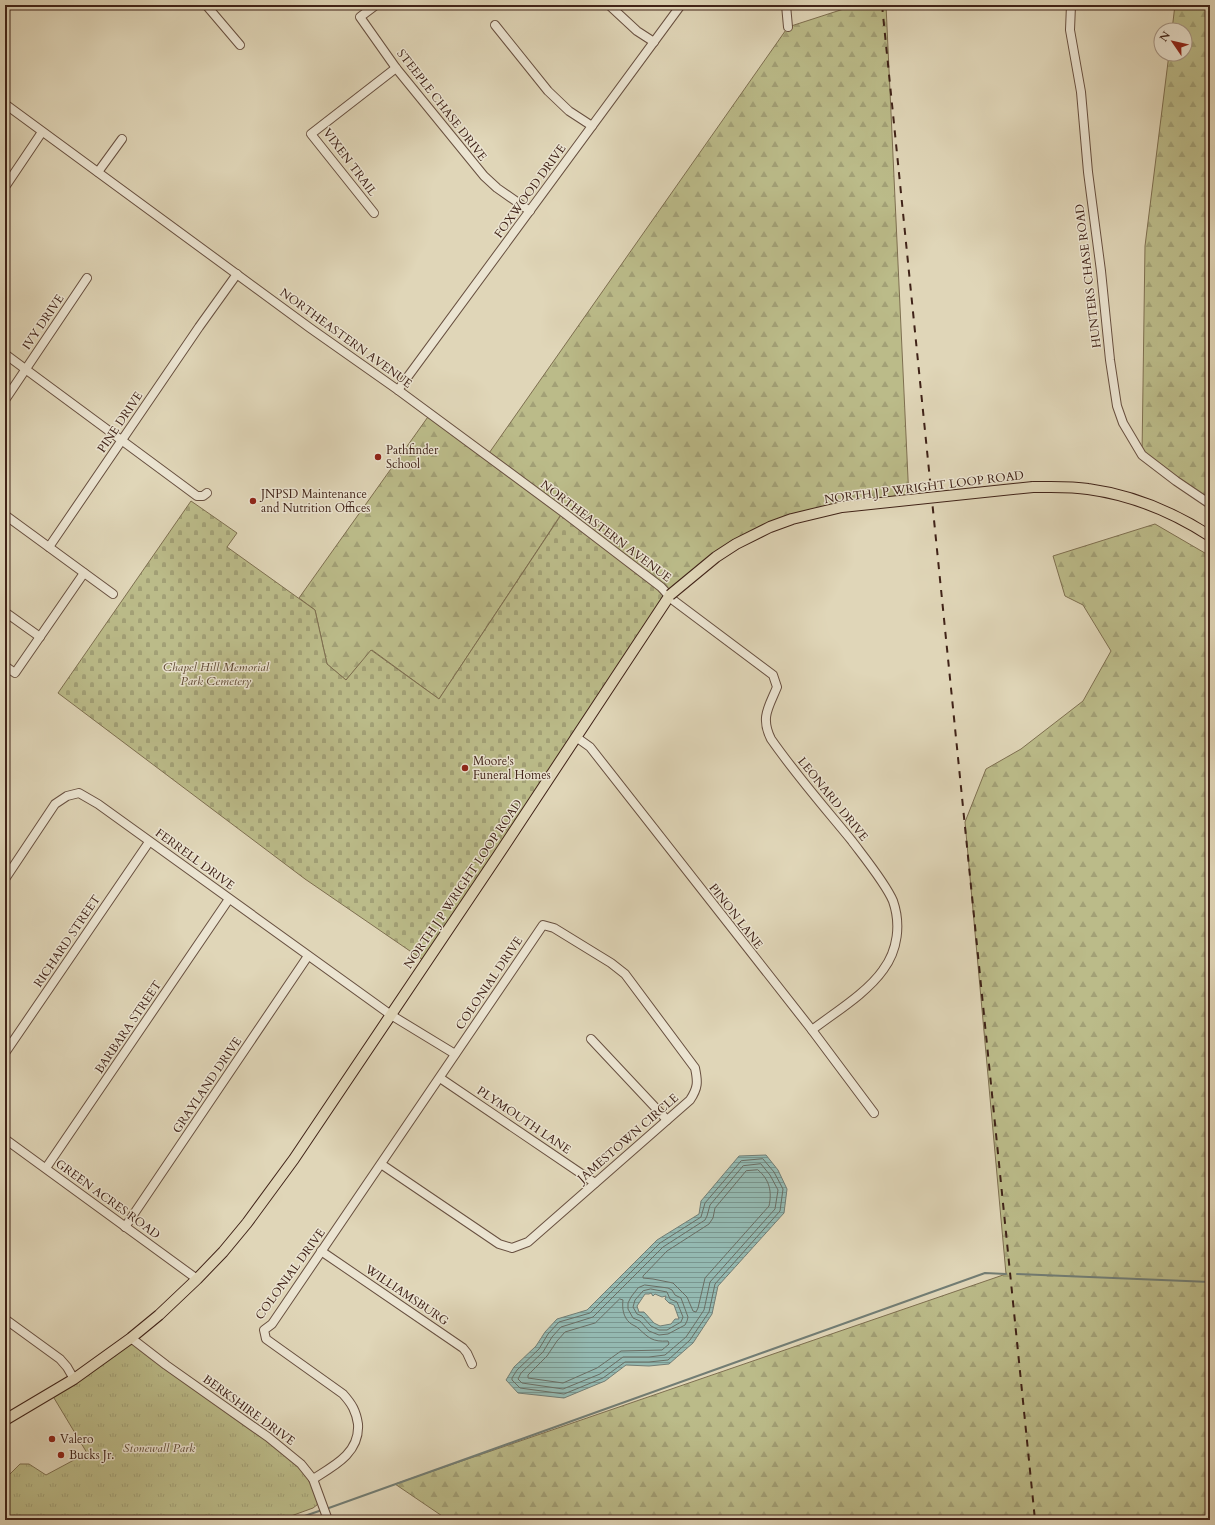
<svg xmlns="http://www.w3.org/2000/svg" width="1215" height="1525" font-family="Cardo,serif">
	<defs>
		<pattern id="grass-tufts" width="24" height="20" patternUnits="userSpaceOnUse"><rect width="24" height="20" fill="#bbbb89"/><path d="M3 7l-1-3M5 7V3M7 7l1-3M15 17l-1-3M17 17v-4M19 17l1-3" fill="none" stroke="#a2a076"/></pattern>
		<pattern id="forest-firs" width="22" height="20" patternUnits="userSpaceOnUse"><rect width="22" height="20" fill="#bbbb89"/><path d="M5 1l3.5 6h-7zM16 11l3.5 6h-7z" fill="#a2a076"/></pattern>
		<pattern id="cemetery-stones" width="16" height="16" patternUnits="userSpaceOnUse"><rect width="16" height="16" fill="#bbbb89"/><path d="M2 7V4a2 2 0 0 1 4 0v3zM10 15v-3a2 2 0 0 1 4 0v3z" fill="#a2a076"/></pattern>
		<pattern id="water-rules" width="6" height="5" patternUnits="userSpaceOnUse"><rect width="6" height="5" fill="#94b9b1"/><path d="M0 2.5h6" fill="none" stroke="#7a968f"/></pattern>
	</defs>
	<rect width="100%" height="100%" fill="#e0d6b8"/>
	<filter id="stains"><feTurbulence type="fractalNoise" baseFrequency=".005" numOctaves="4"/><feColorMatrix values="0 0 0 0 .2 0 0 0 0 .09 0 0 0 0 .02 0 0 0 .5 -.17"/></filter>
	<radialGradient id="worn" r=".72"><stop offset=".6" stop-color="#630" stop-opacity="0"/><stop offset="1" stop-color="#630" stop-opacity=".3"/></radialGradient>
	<!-- grass -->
	<path fill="url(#grass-tufts)" stroke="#7e6f50" d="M 131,1338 L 301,1464 L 322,1501 L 313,1508 L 280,1520 L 5,1520 L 5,1479 L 20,1464 L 29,1464 L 46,1475 L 87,1453 L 51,1393 Z"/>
	<!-- forest -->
	<g fill="url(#forest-firs)" stroke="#7e6f50">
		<path d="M 856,5 L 886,5 L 909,500 L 842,507 L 751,536 L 670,595 L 562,513 L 439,699 L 372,650 L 346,680 L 327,664 L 315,610 L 299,598 L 430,414 L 487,456 L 788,27 Z"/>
		<path d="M 1175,5 L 1210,5 L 1210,504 L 1142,455 L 1145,246 L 1169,54 L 1185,54 L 1185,30 L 1172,30 Z"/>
		<path d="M 1155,524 L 1210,556 L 1210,1520 L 448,1520 L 395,1484 L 1006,1274 L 965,822 L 986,769 L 1021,749 L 1083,701 L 1111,651 L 1083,605 L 1065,596 L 1053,556 Z"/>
	</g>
	<!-- cemetery -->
	<path fill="url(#cemetery-stones)" stroke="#7e6f50" d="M 191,501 L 237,533 L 227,547 L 315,610 L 327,664 L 346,680 L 371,650 L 439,699 L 563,512 L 670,595 L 426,962 L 305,879 L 58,693 Z"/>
	<!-- water -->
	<path fill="url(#water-rules)" stroke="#727d74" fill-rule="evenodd" d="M 766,1155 L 778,1170 L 787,1189 L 784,1213 L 718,1286 L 712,1314 L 693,1343 L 669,1364 L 649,1366 L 626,1365 L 605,1381 L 564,1398 L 518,1393 L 506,1380 L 514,1367 L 536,1346 L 545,1332 L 557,1319 L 587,1310 L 657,1240 L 699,1214 L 701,1201 L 739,1156 ZM 651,1293 L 653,1296 L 655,1294 L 662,1297 L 666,1296 L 665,1299 L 669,1303 L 674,1305 L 679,1319 L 675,1319 L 671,1324 L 660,1326 L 654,1323 L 644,1312 L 639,1312 L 637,1306 L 645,1294 L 649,1294 Z"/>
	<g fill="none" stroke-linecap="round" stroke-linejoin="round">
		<!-- shore -->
		<g stroke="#6a6e64" stroke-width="1">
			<path d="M 763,1159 L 774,1172 L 783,1189 L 780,1211 L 715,1284 L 709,1312 L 690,1340 L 668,1360 L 649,1362 L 625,1362 L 603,1378 L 564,1394 L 520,1388 L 512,1380 L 512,1378 L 517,1370 L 539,1349 L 548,1334 L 559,1322 L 590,1313 L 660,1243 L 701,1217 L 705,1203 L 741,1161 Z"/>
			<path d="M 761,1164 L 770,1175 L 778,1190 L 775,1209 L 710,1282 L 704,1310 L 686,1337 L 665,1355 L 649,1357 L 623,1357 L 600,1374 L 563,1389 L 522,1383 L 518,1379 L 521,1373 L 543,1352 L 552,1337 L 561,1327 L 593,1317 L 663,1247 L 705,1220 L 707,1216 L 710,1205 L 743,1166 Z"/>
			<path d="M 758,1170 C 770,1180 772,1192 769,1206 L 705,1278 L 698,1308 L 696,1312 L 693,1311 L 687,1297 L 673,1283 L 653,1279 L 643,1278 L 643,1276 L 667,1251 L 709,1224 L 713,1218 L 715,1208 L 746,1171 Z"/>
			<path d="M 645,1285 L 668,1288 L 672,1290 L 675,1295 L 681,1298 L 688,1317 L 687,1321 L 685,1325 L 668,1334 L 659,1335 L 649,1331 L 640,1321 L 633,1318 L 628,1309 L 628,1303 L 631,1297 L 638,1288 Z"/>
			<path d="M 651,1289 L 667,1292 L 670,1299 L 677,1302 L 683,1317 L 681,1322 L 667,1330 L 659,1330 L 651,1326 L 642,1316 L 637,1314 L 633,1307 L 635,1300 L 643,1291 Z"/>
			<path d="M 620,1299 L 623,1300 C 622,1308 623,1317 630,1323 C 632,1325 636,1326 638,1328 C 649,1338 652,1342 668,1341 L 669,1344 L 662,1350 L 621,1351 L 597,1368 L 563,1383 L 528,1378 L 528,1375 L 547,1356 L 557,1341 L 565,1332 L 595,1323 Z"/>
		</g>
		<!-- stream -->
		<g stroke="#727d74" stroke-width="2">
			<path d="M 1017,1274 L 1210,1282"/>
			<path d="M 326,1509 L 985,1273 L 1006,1274"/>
			<path d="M 293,1520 L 322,1510"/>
		</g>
		<!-- minor casing -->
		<g stroke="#685040" stroke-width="10">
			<g id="minor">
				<path d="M 206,5 L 240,45"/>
				<path d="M 376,5 L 360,17 L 396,68 L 484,176 L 497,188 L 530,211"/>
				<path d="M 609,5 L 637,31 L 654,42"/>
				<path d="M 786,5 L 788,27"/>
				<path d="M 1071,5 L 1070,30 L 1081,92 L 1088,172 L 1101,271 L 1110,360 L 1117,406 L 1123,423 L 1142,455 L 1176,481 L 1210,504"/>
				<path d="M 495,25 L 548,91 L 569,111 L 592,126"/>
				<path d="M 5,104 L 310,328 L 398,390 L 563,512 L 661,587 L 673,600 L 773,675 L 777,687 C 769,707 760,717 771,739 C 796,775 825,808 852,841 C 864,857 886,884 893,901 C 901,924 898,950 883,970 C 867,993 834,1013 812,1030"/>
				<path d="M 98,172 L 122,139"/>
				<path d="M 5,187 L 42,132"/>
				<path d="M 374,213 L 311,134 L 396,68"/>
				<path d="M 5,354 L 197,496 L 203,496 L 207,493"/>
				<path d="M 398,390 L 681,5"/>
				<path d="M 5,400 L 87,278"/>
				<path d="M 5,515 L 113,594"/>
				<path d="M 49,547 L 199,327 L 237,274"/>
				<path d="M 5,612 L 40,637"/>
				<path d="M 5,666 L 15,673 L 84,573"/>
				<path d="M 576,737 L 590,747 L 812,1030 L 874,1113"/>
				<path d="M 5,879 L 55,804 L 67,796 L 79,793 L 98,804 L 391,1015 L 455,1054"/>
				<path d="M 591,1039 L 667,1120"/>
				<path d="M 5,1053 L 149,842"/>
				<path d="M 440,1078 L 595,1183"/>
				<path d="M 5,1139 L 197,1279"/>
				<path d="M 46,1168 L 229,899"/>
				<path d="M 125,1227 L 308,956"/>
				<path d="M 321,1251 L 463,1348 L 467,1353 L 472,1364"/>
				<path d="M 5,1319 L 60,1359 L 67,1367 L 74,1379"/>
				<path d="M 131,1338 L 166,1365 L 268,1437 L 301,1464 L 313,1479 L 328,1520"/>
				<path d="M 313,1479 C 334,1466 360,1453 358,1424 C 356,1411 352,1404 343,1394 L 266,1339 L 264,1330 L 272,1324 L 543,925 L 554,928 L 611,963 L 625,974 L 695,1068 C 698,1082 698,1088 690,1100 L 528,1242 L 512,1248 L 499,1244 L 381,1164"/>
			</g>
		</g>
		<!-- major casing -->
		<g stroke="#402318" stroke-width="12">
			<g id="major">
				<path d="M 1033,487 C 1051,487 1070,486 1088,489 C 1132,495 1173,512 1210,536"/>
				<path d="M 5,1420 L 74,1379 L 131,1338 L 159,1315 L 197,1279 L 223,1252 L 247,1223 L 294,1159 L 497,857 L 670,595"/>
			</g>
		</g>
		<!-- minor -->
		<use href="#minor" stroke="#ebe4d1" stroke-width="8"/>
		<!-- major -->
		<use href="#major" stroke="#e0d6b8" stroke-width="10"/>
		<!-- rail -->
		<path stroke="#402318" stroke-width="2" stroke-dasharray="7 7" stroke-linecap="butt" d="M 882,5 L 1035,1520"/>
		<!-- major-bridge casing -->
		<g stroke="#402318" stroke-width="12" stroke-linecap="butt">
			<path id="major-bridge" d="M 670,595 L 716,557 L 736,544 L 770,527 L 792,519 L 842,507 L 1033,487"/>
		</g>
		<!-- major-bridge -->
		<use href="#major-bridge" stroke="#e0d6b8" stroke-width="10"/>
	</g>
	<!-- markers -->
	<g fill="#8f2418" stroke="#ebe4d1" stroke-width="1.5">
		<circle cx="378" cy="457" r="4"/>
		<circle cx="253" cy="501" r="4"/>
		<circle cx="465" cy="768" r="4"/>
		<circle cx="52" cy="1439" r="4"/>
		<circle cx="61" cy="1455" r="4"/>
	</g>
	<g text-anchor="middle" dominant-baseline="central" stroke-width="3" stroke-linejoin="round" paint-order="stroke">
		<!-- street labels -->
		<g font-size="12" fill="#402318" stroke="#ebe4d1">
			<text transform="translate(442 105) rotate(52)">STEEPLE CHASE DRIVE</text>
			<text transform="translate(350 162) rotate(53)">VIXEN TRAIL</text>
			<text transform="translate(530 191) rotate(-54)">FOXWOOD DRIVE</text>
			<text transform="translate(1088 276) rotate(-97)">HUNTERS CHASE ROAD</text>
			<text transform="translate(43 322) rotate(-56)">IVY DRIVE</text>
			<text transform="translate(346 338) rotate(36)">NORTHEASTERN AVENUE</text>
			<text transform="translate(120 422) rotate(-56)">PINE DRIVE</text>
			<text transform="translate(924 487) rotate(-7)">NORTH J P WRIGHT LOOP ROAD</text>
			<text transform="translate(606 531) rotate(37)">NORTHEASTERN AVENUE</text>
			<text transform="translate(833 799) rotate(51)">LEONARD DRIVE</text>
			<text transform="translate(195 859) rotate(36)">FERRELL DRIVE</text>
			<text transform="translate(463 884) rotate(-56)">NORTH J P WRIGHT LOOP ROAD</text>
			<text transform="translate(736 916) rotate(52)">PINON LANE</text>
			<text transform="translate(67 941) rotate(-56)">RICHARD STREET</text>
			<text transform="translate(489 983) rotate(-56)">COLONIAL DRIVE</text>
			<text transform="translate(128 1027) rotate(-56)">BARBARA STREET</text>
			<text transform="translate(207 1085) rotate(-56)">GRAYLAND DRIVE</text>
			<text transform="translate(524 1120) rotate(34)">PLYMOUTH LANE</text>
			<text transform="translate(628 1138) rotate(-41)">JAMESTOWN CIRCLE</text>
			<text transform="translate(108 1199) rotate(36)">GREEN ACRES ROAD</text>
			<text transform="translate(290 1274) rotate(-54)">COLONIAL DRIVE</text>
			<text transform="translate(407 1295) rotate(34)">WILLIAMSBURG</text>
			<text transform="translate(249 1410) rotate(36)">BERKSHIRE DRIVE</text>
		</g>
		<!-- poi labels -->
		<g font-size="12" fill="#402318" stroke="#ebe4d1" text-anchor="start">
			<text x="386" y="450">Pathfinder<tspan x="386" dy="14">School</tspan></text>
			<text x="261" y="494">JNPSD Maintenance<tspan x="261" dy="14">and Nutrition Offices</tspan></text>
			<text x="473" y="761">Moore's<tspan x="473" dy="14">Funeral Homes</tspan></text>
			<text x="60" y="1439">Valero</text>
			<text x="69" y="1455">Bucks Jr.</text>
		</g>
		<!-- park labels -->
		<g font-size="12" font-style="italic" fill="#5f4934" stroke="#ebe4d1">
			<text x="216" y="667">Chapel Hill Memorial<tspan x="216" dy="14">Park Cemetery</tspan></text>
			<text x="159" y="1448">Stonewall Park</text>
		</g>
	</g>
	<!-- margin -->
	<rect width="1215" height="1525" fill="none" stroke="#e0d6b8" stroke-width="20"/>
	<rect x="6" y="6" width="1203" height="1513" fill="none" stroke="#402318" stroke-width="2"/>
	<rect x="10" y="10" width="1195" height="1505" fill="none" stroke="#402318"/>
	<!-- north arrow -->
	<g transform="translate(1173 42) rotate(304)"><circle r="19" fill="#ebe4d1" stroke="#a79787"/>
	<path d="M0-3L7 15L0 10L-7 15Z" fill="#8f2418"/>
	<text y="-6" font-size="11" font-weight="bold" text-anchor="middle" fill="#402318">N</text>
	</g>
	<rect width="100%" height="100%" filter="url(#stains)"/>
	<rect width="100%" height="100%" fill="url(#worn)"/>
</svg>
